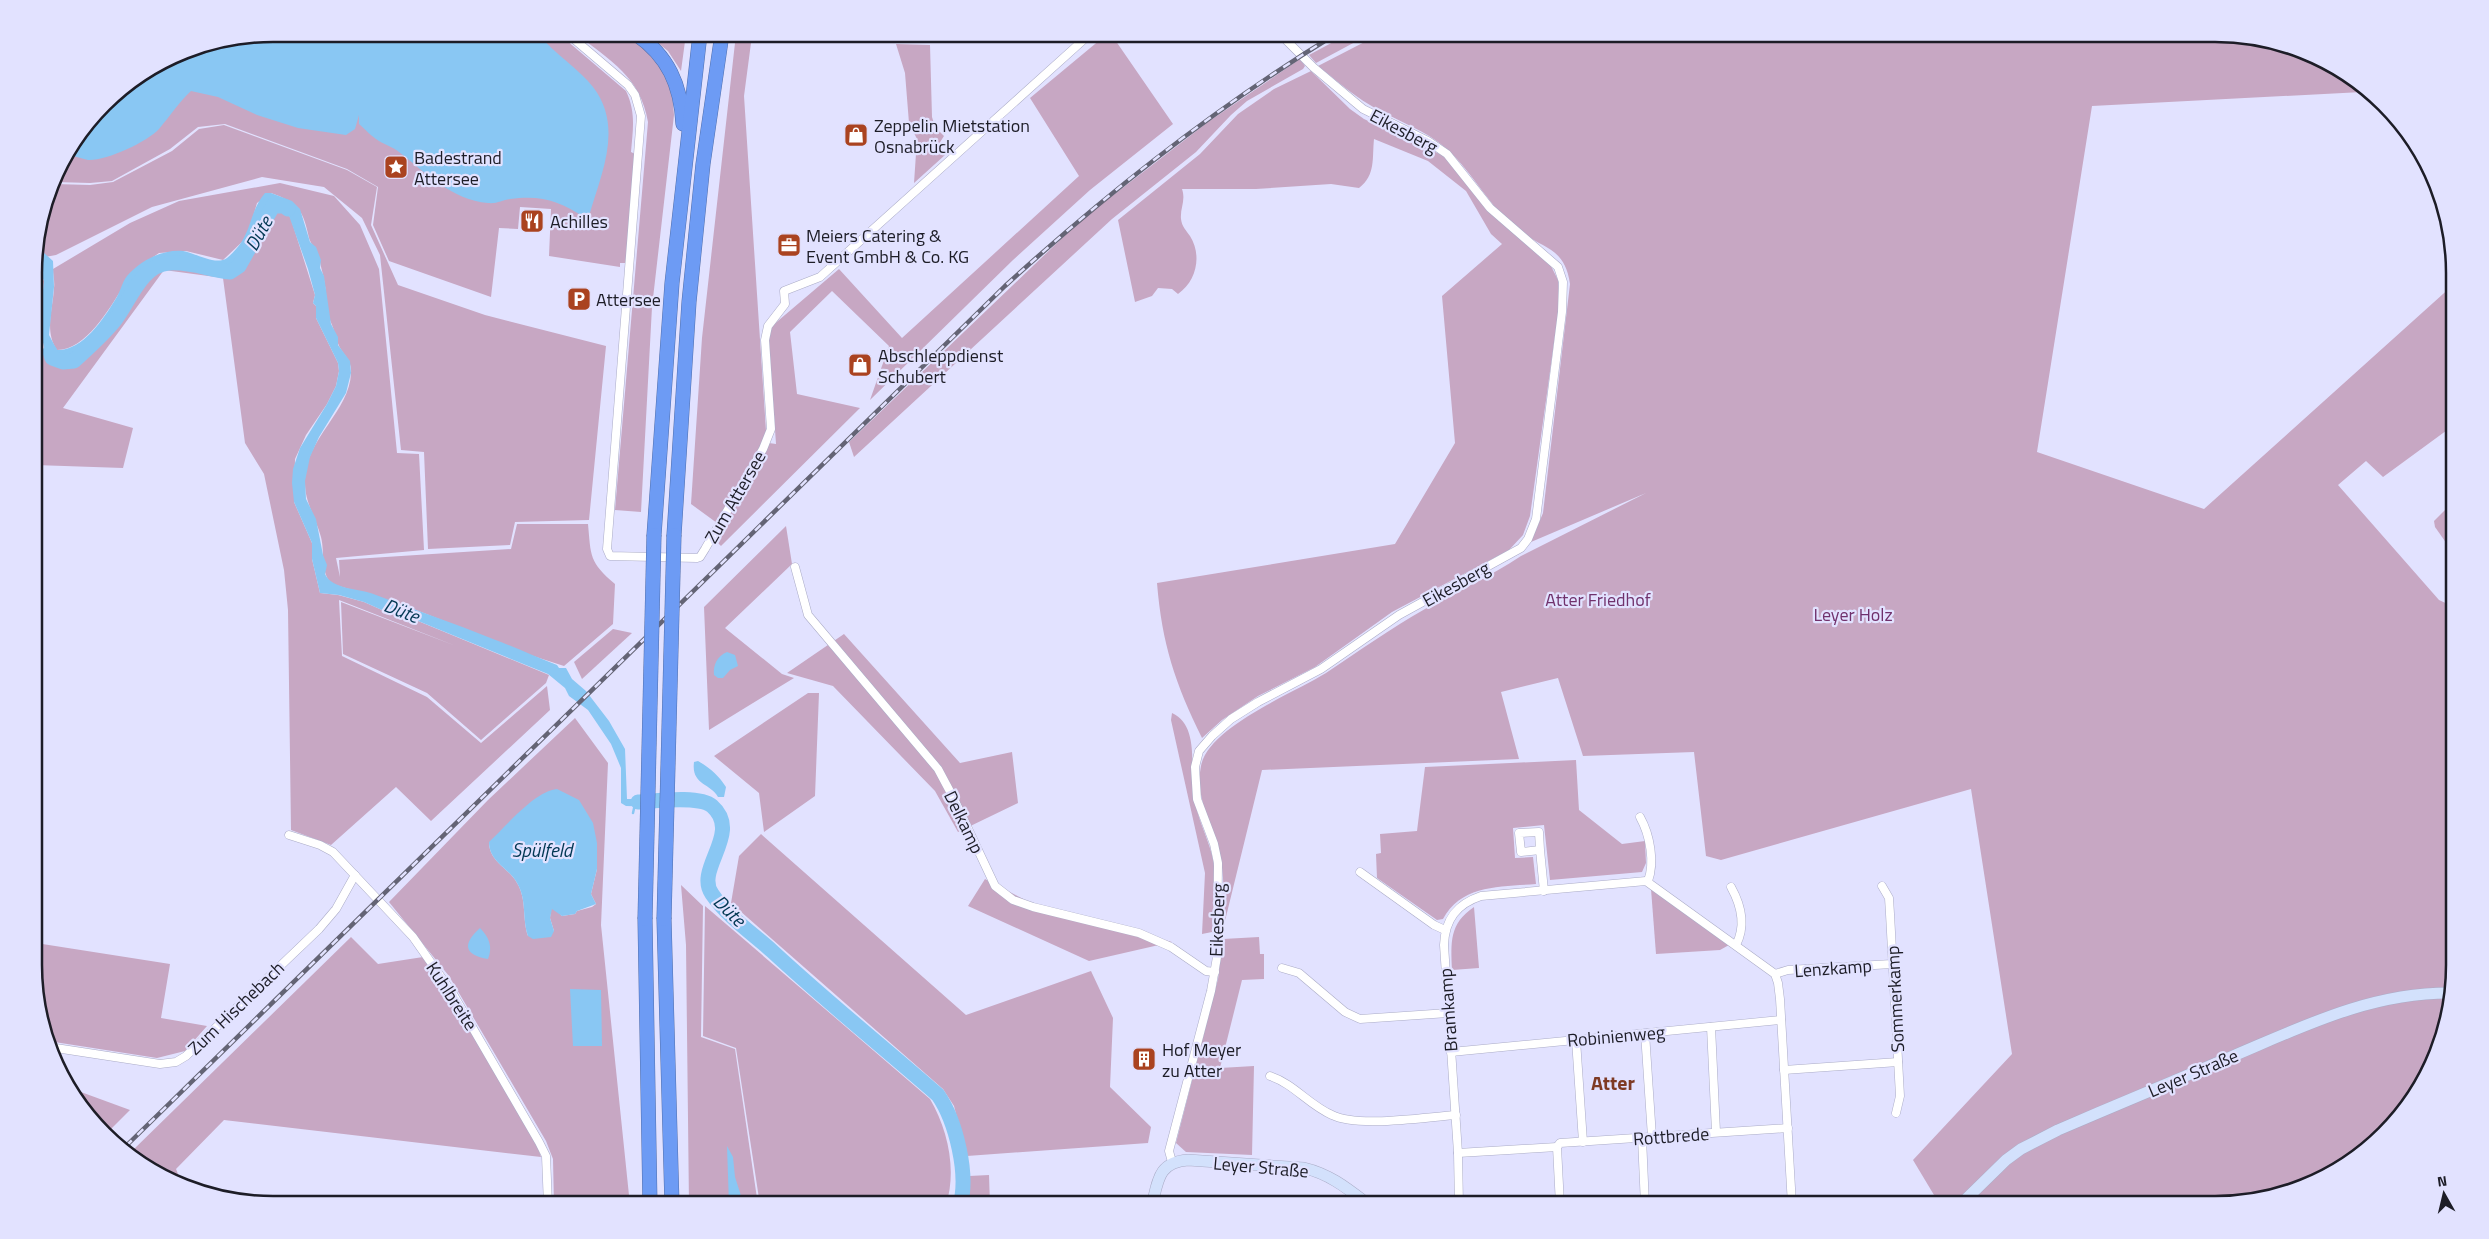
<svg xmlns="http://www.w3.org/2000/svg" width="2489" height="1239" font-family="'Titillium Web',sans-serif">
	<rect width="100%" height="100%" fill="#e2e2ff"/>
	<!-- green -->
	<g fill="#c7a7c3" fill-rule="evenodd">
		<path d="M 273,34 L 559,34 L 626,91 C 636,112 633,129 631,152 L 635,154 L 626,263 L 620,263 L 620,267 L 549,256 L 551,209 L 520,207 L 518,229 L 499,228 L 491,297 L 389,261 L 373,225 L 378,187 L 347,169 L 225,124 L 198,127 L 170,149 L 112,181 L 90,183 L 55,182 L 59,167 L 115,93 L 182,52 Z"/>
		<path d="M 577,34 L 625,34 L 642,45 L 656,57 L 672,92 L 674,115 L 652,307 L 641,512 L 615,510 L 648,122 C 640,76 611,62 577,34 Z"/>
		<path d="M 647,34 L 686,34 L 681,71 L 668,51 Z"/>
		<path d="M 736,34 L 773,34 L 751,43 L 744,96 L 766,431 L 762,443 L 717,523 L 691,504 L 702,338 Z"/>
		<path d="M 1107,34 L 1111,34 L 1173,124 L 1090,190 L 1013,260 L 870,400 L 889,346 L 832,291 L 790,332 L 797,394 L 860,408 L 721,546 L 715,540 L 769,443 L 776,444 L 769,341 L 772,326 L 839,269 L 902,338 L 1079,176 L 1030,98 Z"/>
		<path d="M 1348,34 L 1370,34 L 1316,63 L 1309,55 Z"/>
		<path d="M 1380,34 L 2216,34 L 2321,58 L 2362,92 L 2092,106 L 2037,452 L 2204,509 L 2453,285 L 2454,425 L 2383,477 L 2366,461 L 2338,485 L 2439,600 L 2454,607 L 2455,966 L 2431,1071 L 2396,1123 L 2349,1165 L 2292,1193 L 2231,1205 L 1940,1205 L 1913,1160 L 2012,1054 L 1971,789 L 1721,860 L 1706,856 L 1694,752 L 1583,756 L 1558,678 L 1501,692 L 1519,759 L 1262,770 L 1223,929 C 1223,907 1225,883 1221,861 C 1215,830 1194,798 1201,766 C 1208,727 1294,693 1326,673 C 1359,651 1390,629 1425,609 C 1457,591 1490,577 1521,556 L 1646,493 L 1531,542 L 1543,513 L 1570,284 C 1565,247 1543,249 1518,230 C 1492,210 1473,173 1448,150 C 1425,129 1396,121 1370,105 C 1351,94 1335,79 1318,66 Z"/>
		<path d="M 896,44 L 930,45 L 932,117 L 935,127 L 944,136 L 937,147 L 945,155 L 914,183 L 917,139 L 909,123 L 905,73 Z"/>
		<path d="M 1300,59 L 1305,66 L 1303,69 L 1247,101 L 1231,115 L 1196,152 L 1112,219 L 854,457 L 849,442 L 1081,220 L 1208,122 Z"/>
		<path d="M 1311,71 L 1350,109 L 1364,119 L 1446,157 L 1514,233 L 1551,266 L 1558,280 L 1560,299 L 1530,516 L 1523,535 L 1509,550 L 1392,612 L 1315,667 L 1258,696 L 1222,720 L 1202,738 C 1175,683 1162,644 1157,583 L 1395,544 L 1455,443 L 1442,296 L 1502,244 L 1491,234 L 1466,191 L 1428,161 L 1374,139 C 1372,158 1376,175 1359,188 L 1331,184 L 1256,189 L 1182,189 C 1186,201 1180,208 1181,219 C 1182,227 1186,230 1190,236 C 1202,255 1197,281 1178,294 L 1172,289 L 1158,288 L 1152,296 L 1135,302 L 1118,220 L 1200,154 L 1238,114 L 1274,89 Z"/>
		<path d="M 224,125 L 347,170 L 377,187 L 371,225 L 398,285 L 485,315 L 606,346 L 589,520 L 515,522 L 510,545 L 428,549 L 424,452 L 401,450 L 380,255 L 362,218 L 324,187 L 262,177 L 152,207 L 56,255 L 34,259 L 54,184 L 90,185 L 113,182 L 172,151 L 199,129 Z"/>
		<path d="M 280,183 L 334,196 L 360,225 L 379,269 L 397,453 L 419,454 L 424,550 L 336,558 L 340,577 L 339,560 L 511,549 L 517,524 L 588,524 C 591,556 589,562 615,584 L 613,624 L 564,666 L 533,656 L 406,606 L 332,584 C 320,573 325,552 321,537 C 316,518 305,503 305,483 C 303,440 350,412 351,373 C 352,360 344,356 339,346 C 338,343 334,330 332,325 C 326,312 327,294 324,280 C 323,273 321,268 320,262 C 319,252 311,245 309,238 C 303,209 298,203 271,193 L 257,203 L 249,231 L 243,241 L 223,260 L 186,251 L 159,253 L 133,271 L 125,281 L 123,287 C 109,309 86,350 57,350 C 44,331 53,309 54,288 C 55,282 53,275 53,269 L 130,223 L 179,201 Z"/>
		<path d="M 277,208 L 288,213 L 291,219 L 315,295 L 313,303 L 316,306 L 316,318 L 338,363 L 339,371 L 336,386 L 327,404 L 306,435 L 295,459 L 294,502 L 312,543 L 312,559 L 320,593 L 338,595 L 364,602 L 382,610 L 401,614 L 549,675 L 546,683 L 481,740 L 427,693 L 343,654 L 341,602 L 456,646 L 339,600 L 342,656 L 427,697 L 481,743 L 547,686 L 550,710 L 431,821 L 396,787 L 331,845 L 291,830 L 288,610 L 284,570 L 264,474 L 245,443 L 223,278 L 164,270 L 63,408 L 133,428 L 123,468 L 35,465 L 34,266 L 38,267 L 44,281 L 39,327 L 43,350 L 61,363 C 82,353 97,339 111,322 C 127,304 142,262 171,261 C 187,260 207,267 223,270 L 254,248 L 262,232 L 268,209 Z"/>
		<path d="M 2454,508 L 2454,554 L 2435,527 L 2434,521 L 2446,509 Z"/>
		<path d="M 786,526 L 792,564 L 725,628 L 782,674 L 794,678 L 709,730 L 704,607 Z"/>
		<path d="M 613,629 L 632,633 L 582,679 L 574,662 Z"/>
		<path d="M 844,634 L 960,763 L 1012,752 L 1018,803 L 958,832 L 935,791 L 833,686 L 787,673 Z"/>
		<path d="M 808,693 L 819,693 L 815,796 L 764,832 L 759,793 L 714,756 Z"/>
		<path d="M 1172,713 C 1201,726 1189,772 1194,797 C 1197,817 1207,836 1212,855 C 1218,879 1213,908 1212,932 L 1202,934 L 1205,873 L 1171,720 Z"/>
		<path d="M 575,718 L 608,763 L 601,925 L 630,1205 L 554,1205 L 553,1159 L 546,1141 L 449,976 L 389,902 L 488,800 ZM 489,842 L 597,843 L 597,869 L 591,894 L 596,904 L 592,907 L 577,911 L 575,914 L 562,916 L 555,909 L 551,909 L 550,918 L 554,931 L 528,936 C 522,919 527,899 517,883 C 509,868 489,862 489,842 Z"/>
		<path d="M 1576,760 L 1579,810 L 1622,844 L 1645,841 L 1646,863 L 1642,872 L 1550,880 L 1544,825 L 1513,828 L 1515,858 L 1533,857 L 1536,884 C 1501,887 1462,884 1443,919 L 1437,920 L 1377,878 L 1376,854 L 1381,853 L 1380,834 L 1417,831 L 1425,767 Z"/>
		<path d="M 761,834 L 966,1015 L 1091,971 L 1113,1018 L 1110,1087 L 1151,1127 L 1148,1143 L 967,1156 L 954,1106 L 943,1089 L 731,903 L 739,856 Z"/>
		<path d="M 985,879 L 1031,903 L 1172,942 L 1089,961 L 968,906 Z"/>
		<path d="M 681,885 L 703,906 L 701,1037 L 735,1049 L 758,1205 L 689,1205 L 686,945 Z"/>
		<path d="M 1651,889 L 1729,945 L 1720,950 L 1656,954 Z"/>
		<path d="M 705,906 L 930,1099 C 948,1130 957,1170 946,1205 L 760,1205 L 736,1048 L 703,1036 Z"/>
		<path d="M 1474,907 L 1479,968 L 1452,970 C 1451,942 1449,924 1474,907 Z"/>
		<path d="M 351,937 L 378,964 L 423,957 L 485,1055 L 536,1141 L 541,1157 L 224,1120 L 176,1169 L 182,1184 L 168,1181 L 132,1151 Z"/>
		<path d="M 1259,937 L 1260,954 L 1264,954 L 1264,979 L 1242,980 L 1220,1068 L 1254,1066 L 1252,1155 L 1186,1152 L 1176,1143 L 1218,979 L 1223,939 Z"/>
		<path d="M 36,943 L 170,964 L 161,1018 L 207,1026 L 185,1051 L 157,1058 L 48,1041 L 36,997 Z"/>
		<path d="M 70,1088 L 130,1110 L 108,1132 L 83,1111 Z"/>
		<path d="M 989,1175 L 990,1205 L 967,1205 L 969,1176 Z"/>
	</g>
	<!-- water -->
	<g fill="#89c7f3">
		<path d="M 273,34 L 538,34 C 554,53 580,70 593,87 C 624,127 601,174 589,216 L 586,218 C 558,201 543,195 510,199 C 502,200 497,204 488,203 C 452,200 426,173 399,152 C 393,147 386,145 379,141 C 372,137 365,129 359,124 L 359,115 L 355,129 L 346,135 L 298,128 L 257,115 L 218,97 L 191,91 C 179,102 170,116 159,129 C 147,142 106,161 88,160 C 83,159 78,157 73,156 L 62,163 L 115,93 L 182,52 Z"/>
		<path d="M 265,193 L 271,193 L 292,201 L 300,209 L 310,242 L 316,247 L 321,260 L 320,268 L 324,276 L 331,324 L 338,337 L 338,345 L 350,361 L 351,373 L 346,393 L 319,437 L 310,457 L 305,481 L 306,499 L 316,519 L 323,555 L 327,565 L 325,574 C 332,590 360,588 376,595 C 415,610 454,623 493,639 C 515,647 535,657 557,665 L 559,668 L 566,668 L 572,679 L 586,691 L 609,721 L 625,749 L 627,799 L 658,799 L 658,807 L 626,806 L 621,803 L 621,768 L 611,744 L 588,710 L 569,696 L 565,688 L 548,674 L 401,614 L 382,610 L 364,602 L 339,595 L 320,593 L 312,559 L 312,543 L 294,502 L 292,483 L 293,469 L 300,448 L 327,404 L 336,386 L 339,371 L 338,363 L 316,318 L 316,306 L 313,303 L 315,295 L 308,269 L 288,213 L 277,208 L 268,210 L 262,232 L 254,248 L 229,270 C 205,272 178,252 155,266 C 129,283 86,383 47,358 L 39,327 L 44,281 L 38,267 L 34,266 L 36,253 L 43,252 L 53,261 L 54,287 L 49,335 L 57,350 C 82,351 103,320 115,300 C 120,293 122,282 127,276 C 140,261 162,249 183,251 C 195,253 216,266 227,258 C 254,236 247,214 265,193 Z"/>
		<path d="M 727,652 L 735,655 L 738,666 L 730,670 L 723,678 L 718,678 L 714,675 C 713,665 717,656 727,652 Z"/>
		<path d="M 698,761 C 710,768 719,776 726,787 L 724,797 L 718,797 C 710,783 691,785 694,762 Z"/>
		<path d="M 557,789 L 579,800 L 593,823 L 597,843 L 597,869 L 591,894 L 596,904 L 577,911 L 575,914 L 562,916 L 552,909 L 550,918 L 554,931 L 551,937 L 533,939 L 528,936 C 522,919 527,899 517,883 C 509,868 489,862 489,842 C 506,826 535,791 557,789 Z"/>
		<path d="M 480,928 C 489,937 493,947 488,959 C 464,955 462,944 480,928 Z"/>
		<path d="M 570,989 L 601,990 L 602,1046 L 573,1046 Z"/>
		<path d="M 727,1146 L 733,1157 L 735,1177 L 744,1205 L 729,1205 Z"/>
	</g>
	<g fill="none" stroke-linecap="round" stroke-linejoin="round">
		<!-- stream -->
		<path stroke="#89c7f3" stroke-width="2.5" d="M 633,813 L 635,804"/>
		<!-- river -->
		<g stroke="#89c7f3" stroke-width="15">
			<path d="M 50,352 L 52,358 L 63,362 L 74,361 C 88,348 103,335 115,320 C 130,301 141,265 169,263 C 189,261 210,270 230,272 L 239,266 L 273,206 L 284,206 L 288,209"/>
			<path d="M 638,802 C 656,801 699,795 712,806 C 743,833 694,869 712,894 C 727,916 752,933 772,951 C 826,1001 883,1047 938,1095 C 956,1121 969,1175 960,1205"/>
		</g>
		<!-- street casing -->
		<g stroke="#abacc7" stroke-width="9">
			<g id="street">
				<path d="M 568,34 L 628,85 L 635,95 L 641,116 L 607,549 L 610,556 L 697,558 L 700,557 L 705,549 L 763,449 L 771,429 L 765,340 L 768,326 L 785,304 L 784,291 L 820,277 L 1090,34"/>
				<path d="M 795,567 L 808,615 L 938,769 L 954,799 L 995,886 L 1013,900 L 1033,907 L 1139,933 L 1171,947 L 1206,971 L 1215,972"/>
				<path d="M 1640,817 C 1650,835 1655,862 1648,881"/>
				<path d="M 289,835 L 320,845 L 333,852 L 413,937 L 453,994 L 539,1142 L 546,1156 L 548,1205"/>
				<path d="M 1540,850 L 1539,832 L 1519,833 L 1521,852 L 1540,850 L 1544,891"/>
				<path d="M 1360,872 L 1434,925 L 1445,930"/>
				<path d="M 1882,886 L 1889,898 L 1890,914 L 1900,1096 L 1896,1113"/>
				<path d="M 1731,887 C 1741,905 1746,926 1736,945"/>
				<path d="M 1282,968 L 1299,973 L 1345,1012 L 1360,1019 L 1448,1013"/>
				<path d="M 1775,974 L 1788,970 L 1892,964"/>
				<path d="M 1711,1027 L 1716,1132"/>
				<path d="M 1645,1033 L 1652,1137"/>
				<path d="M 1576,1040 L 1583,1142"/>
				<path d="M 49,1047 L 160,1064 L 176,1062 L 186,1056 L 319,929 L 336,909 L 355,875"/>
				<path d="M 1451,1052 L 1781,1020"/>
				<path d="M 1784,1070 L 1898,1062"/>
				<path d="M 1270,1076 C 1294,1084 1309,1105 1332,1115 C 1358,1128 1425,1117 1456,1115"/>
				<path d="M 1642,1138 L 1645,1205"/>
				<path d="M 1458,1153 L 1557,1147"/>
				<path d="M 1172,1162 L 1169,1151 L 1211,991 L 1217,957 L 1218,863 L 1214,844 L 1197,799 L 1195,767 L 1199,751 L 1212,736 L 1231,719 L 1258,702 L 1321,669 L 1399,615 L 1521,548 L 1528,539 L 1536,519 L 1562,312 L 1563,282 L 1558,267 L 1490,208 L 1447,154 L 1428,141 L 1363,109 L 1313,67 L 1280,34"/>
				<path d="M 1459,1205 L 1458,1153 L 1444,945 C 1445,919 1457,904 1481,896 L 1646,881 L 1775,974 L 1778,983 L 1780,999 L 1792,1205"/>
				<path d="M 1560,1205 L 1557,1147 L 1560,1143 L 1788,1128"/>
			</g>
		</g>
		<!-- secondary casing -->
		<g stroke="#abacc7" stroke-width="12">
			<g id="secondary">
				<path d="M 1152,1205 C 1158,1181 1158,1162 1188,1160 L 1304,1168 C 1330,1174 1348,1189 1369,1205"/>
				<path d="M 1960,1205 L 2006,1160 L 2021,1149 L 2058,1130 C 2116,1105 2174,1081 2233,1056 C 2304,1026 2370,993 2449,993"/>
			</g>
		</g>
		<!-- highway casing -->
		<g stroke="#516fac" stroke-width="15">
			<g id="highway">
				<path d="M 636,34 C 668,56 681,85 683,124"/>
				<path d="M 654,535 L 672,283 L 700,34"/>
				<path d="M 674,535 L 689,302 L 703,164 L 722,34"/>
				<path d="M 645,919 L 650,1205"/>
				<path d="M 664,919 L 672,1205"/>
			</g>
		</g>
		<!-- street -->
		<use href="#street" stroke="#fff" stroke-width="8"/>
		<!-- secondary -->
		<use href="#secondary" stroke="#d3e1fc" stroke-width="11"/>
		<!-- highway -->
		<use href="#highway" stroke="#6d9bf4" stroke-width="14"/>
		<!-- rail casing -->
		<g stroke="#646475" stroke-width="4.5">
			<path id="rail" d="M 126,1146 L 1005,286 C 1109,191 1216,107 1336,34"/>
		</g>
		<!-- rail -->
		<use href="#rail" stroke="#e2e2ff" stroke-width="2.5" stroke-dasharray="8" stroke-linecap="butt"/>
		<!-- highway-bridge casing -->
		<g stroke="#516fac" stroke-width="15" stroke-linecap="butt">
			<g id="highway-bridge">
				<path d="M 645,919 L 654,535"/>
				<path d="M 664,919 L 674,535"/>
			</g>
		</g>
		<!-- highway-bridge -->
		<use href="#highway-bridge" stroke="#6d9bf4" stroke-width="14"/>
	</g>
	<!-- icons -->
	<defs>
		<g id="shop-square" transform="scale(1.25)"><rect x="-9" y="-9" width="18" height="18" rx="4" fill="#aa4320" stroke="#e2e2ff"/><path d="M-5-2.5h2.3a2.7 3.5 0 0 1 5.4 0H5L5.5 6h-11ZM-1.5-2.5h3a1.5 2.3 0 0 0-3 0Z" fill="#fff"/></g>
		<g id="sight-square" transform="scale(1.25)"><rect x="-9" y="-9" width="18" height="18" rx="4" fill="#aa4320" stroke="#e2e2ff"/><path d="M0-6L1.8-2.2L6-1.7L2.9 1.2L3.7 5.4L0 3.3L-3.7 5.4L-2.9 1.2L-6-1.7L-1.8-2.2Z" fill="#fff"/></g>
		<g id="restaurant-square" transform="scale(1.25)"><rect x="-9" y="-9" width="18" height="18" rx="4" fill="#aa4320" stroke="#e2e2ff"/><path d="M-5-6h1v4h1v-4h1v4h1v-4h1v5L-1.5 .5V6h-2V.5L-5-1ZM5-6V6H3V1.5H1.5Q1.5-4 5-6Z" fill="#fff"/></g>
		<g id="office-square" transform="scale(1.25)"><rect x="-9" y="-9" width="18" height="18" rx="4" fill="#aa4320" stroke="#e2e2ff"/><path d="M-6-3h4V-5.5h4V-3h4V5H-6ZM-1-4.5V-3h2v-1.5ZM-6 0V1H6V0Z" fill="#fff"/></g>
		<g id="parking-square" transform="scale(1.25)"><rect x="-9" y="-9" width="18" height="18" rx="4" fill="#aa4320" stroke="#e2e2ff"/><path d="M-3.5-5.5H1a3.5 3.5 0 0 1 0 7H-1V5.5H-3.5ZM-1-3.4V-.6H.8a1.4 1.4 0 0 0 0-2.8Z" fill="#fff"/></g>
		<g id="building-square" transform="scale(1.25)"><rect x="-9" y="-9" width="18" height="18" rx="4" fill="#aa4320" stroke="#e2e2ff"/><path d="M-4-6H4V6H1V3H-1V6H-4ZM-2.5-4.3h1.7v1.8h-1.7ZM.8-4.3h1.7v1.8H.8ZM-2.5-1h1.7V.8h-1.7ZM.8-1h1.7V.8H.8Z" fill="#fff"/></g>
	</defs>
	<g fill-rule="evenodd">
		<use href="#shop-square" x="856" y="135"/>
		<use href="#sight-square" x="396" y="167"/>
		<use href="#restaurant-square" x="532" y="221"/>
		<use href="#office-square" x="789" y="245"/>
		<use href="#parking-square" x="579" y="299"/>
		<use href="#shop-square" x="860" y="365"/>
		<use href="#building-square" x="1144" y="1059"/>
	</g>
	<g text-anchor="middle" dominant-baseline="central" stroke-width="4.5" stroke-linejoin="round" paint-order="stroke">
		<!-- poi labels -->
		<g font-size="18" fill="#1d1d27" stroke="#e2e2ff" text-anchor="start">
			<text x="874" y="125">Zeppelin Mietstation<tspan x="874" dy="21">Osnabrück</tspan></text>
			<text x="414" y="157">Badestrand<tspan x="414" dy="21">Attersee</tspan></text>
			<text x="550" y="221">Achilles</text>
			<text x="806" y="235">Meiers Catering &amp;<tspan x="806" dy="21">Event GmbH &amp; Co. KG</tspan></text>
			<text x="596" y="299">Attersee</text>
			<text x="878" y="355">Abschleppdienst<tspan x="878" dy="21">Schubert</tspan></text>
			<text x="1162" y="1049">Hof Meyer<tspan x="1162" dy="21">zu Atter</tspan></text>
		</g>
		<!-- street labels -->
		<g font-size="18" fill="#1d1d27" stroke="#e2e2ff">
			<text transform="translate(1404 131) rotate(28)">Eikesberg</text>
			<text transform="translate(735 497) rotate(-60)">Zum Attersee</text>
			<text transform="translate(1456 584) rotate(-29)">Eikesberg</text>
			<text transform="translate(964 822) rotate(64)">Delkamp</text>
			<text transform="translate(1217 920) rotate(-88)">Eikesberg</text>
			<text transform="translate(1833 968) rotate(-4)">Lenzkamp</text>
			<text transform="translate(452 996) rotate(57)">Kuhlbreite</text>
			<text transform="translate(1895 999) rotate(-93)">Sommerkamp</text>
			<text transform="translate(236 1008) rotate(-44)">Zum Hischebach</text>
			<text transform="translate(1448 1010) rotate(-94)">Bramkamp</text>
			<text transform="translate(1616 1036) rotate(-5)">Robinienweg</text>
			<text transform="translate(2193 1073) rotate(-23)">Leyer Straße</text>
			<text transform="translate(1671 1136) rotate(-4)">Rottbrede</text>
			<text transform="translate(1261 1167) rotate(5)">Leyer Straße</text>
		</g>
		<!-- park labels -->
		<g font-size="18" fill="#70316c" stroke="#e2e2ff">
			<text x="1598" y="599">Atter Friedhof</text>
			<text x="1853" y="614">Leyer Holz</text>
		</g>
		<!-- water labels -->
		<g font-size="19" font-style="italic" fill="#023753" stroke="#e2e2ff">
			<text transform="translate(258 233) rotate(-61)">Düte</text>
			<text transform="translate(402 610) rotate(21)">Düte</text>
			<text x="542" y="849">Spülfeld</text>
			<text transform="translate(730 910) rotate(44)">Düte</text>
		</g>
		<!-- quarter labels -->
		<g font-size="20" font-weight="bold" fill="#7e3a24" stroke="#e2e2ff">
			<text x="1613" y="1082">Atter</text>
		</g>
	</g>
	<!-- crop -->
	<path d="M0 0H2489V1239H0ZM273 42H2215A231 231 0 0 1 2446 273V965A231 231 0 0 1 2215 1196H273A231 231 0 0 1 42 965V273A231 231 0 0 1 273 42Z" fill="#e2e2ff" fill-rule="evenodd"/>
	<path fill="none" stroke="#1d1d27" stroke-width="2.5" d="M273 42H2215A231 231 0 0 1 2446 273V965A231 231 0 0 1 2215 1196H273A231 231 0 0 1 42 965V273A231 231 0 0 1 273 42Z"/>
	<!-- north arrow -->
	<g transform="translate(2444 1194) rotate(352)" stroke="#e2e2ff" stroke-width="4" paint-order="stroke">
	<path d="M0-4L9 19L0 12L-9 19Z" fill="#1d1d27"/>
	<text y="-8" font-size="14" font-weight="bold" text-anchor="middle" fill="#1d1d27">N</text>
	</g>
</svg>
